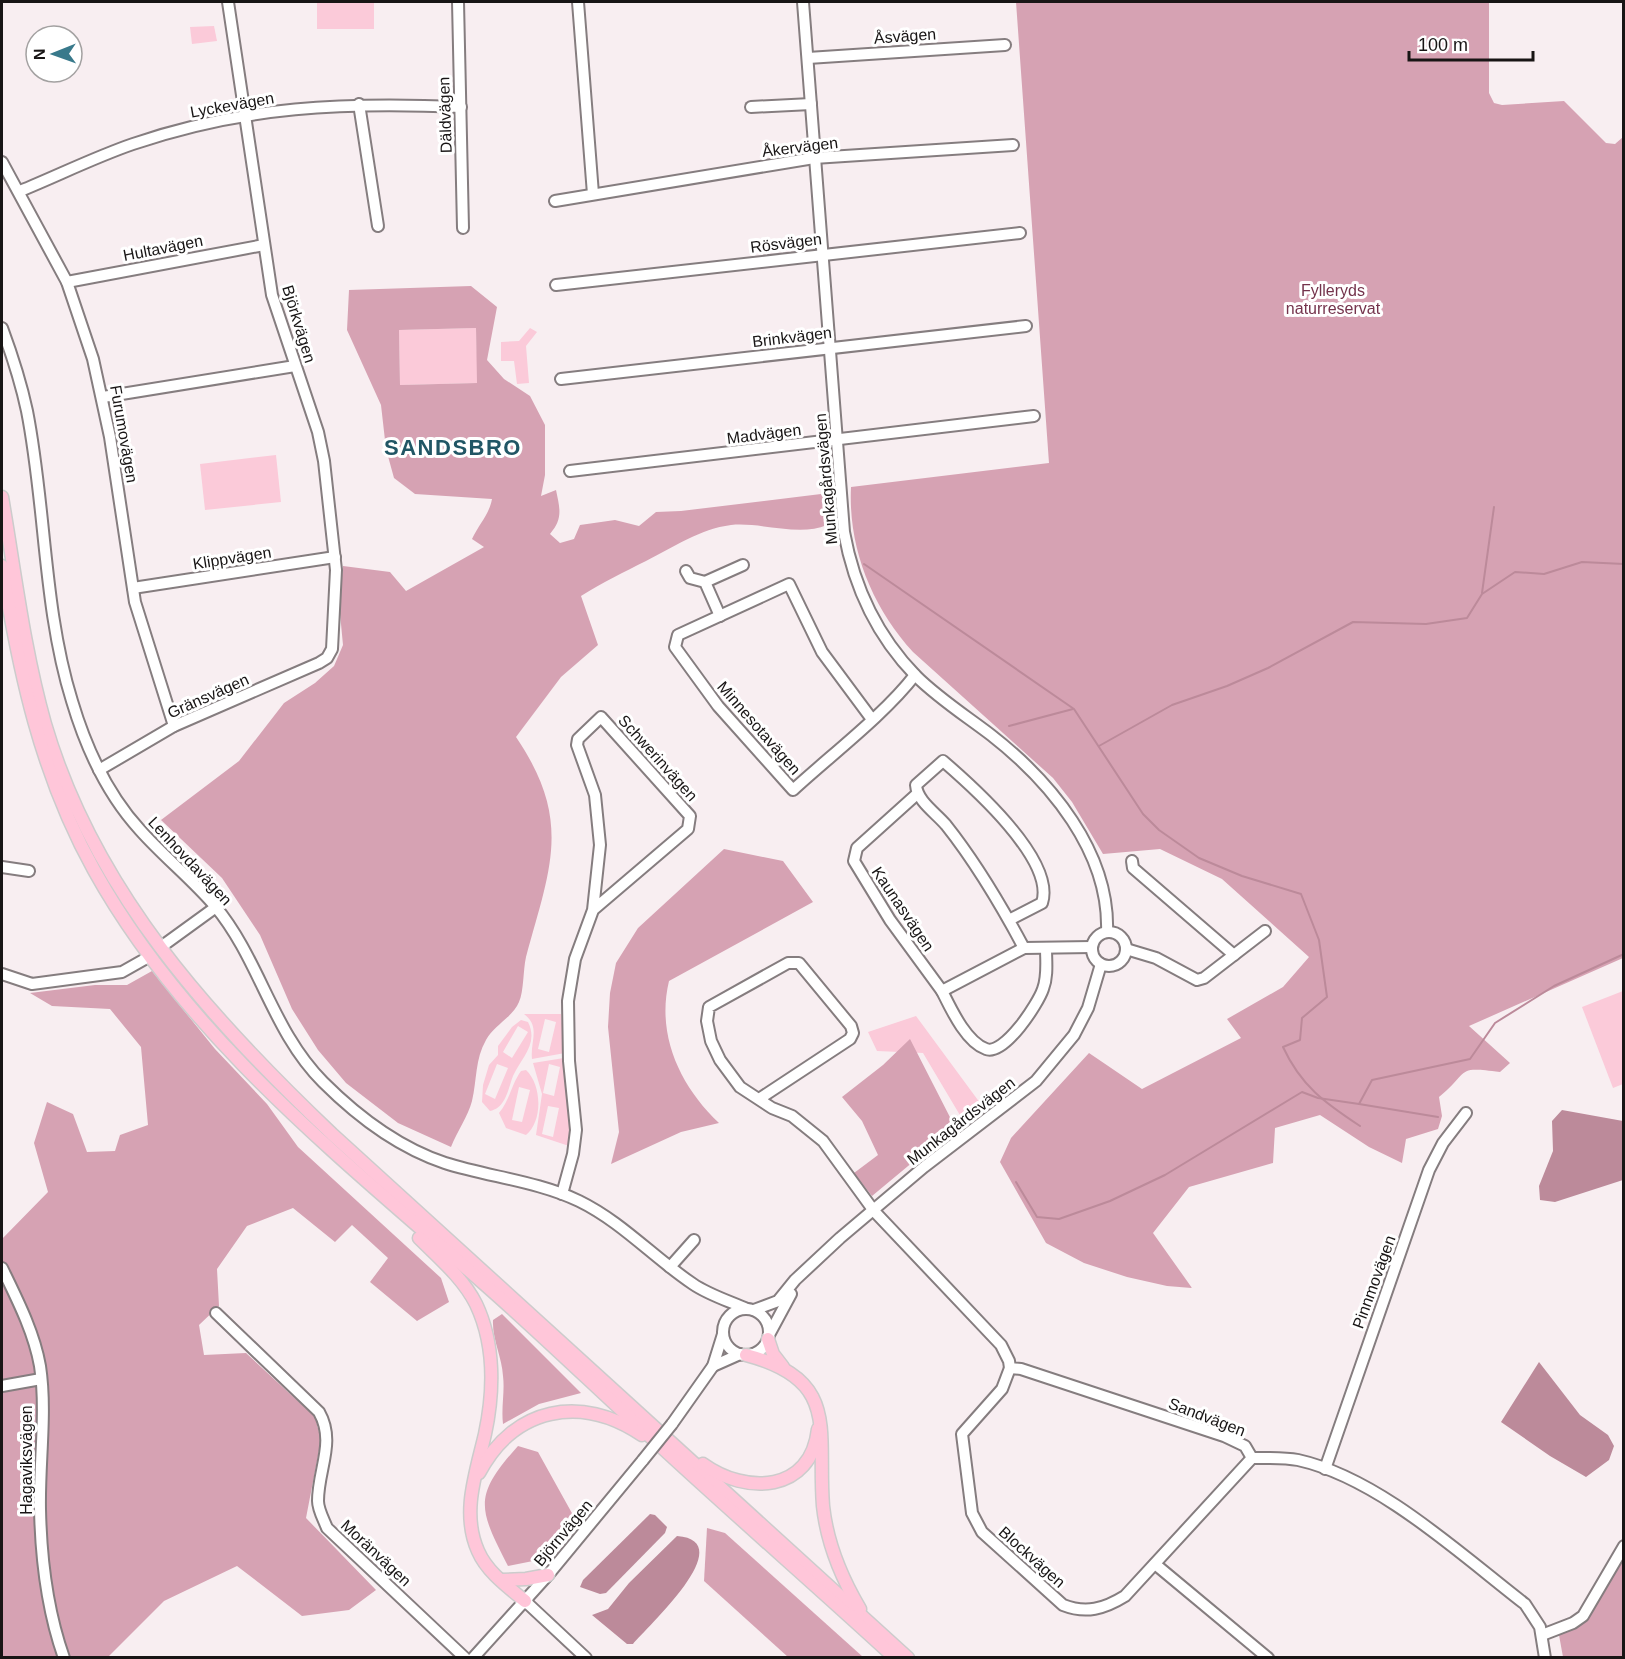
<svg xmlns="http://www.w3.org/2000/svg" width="1625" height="1659" font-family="Arial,sans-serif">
	<rect width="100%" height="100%" fill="#f8eef1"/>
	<!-- green -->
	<g fill="#fbcad9" fill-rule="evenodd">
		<rect x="317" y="2" width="57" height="27"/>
		<path d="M 214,26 L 217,41 L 192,44 L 190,27 Z"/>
		<path d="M 476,328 L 478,383 L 400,385 L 399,330 Z"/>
		<path d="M 530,328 L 537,332 L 526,346 L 529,383 L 517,384 L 514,361 L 501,361 L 501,342 L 519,341 Z"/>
		<path d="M 276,455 L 281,502 L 205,510 L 200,464 Z"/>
		<path d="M 1623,991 L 1623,1084 L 1613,1088 L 1582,1007 Z"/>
		<path d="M 524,1014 L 561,1014 L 565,1053 L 532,1059 C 530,1041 541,1027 524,1014 ZM 545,1019 L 556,1022 L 549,1052 L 538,1049 Z"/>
		<path d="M 916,1016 L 983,1107 L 967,1127 L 923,1053 L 877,1051 L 868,1032 Z"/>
		<path d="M 521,1020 L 528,1022 C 539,1044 521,1058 513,1076 C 508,1089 506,1108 490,1111 L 482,1102 L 483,1085 L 489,1065 L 498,1055 L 498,1046 L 512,1027 ZM 518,1026 L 528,1032 L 512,1058 L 503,1052 ZM 497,1064 L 508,1068 L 495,1099 L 485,1094 Z"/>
		<path d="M 564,1058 L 571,1121 L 569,1146 L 536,1135 L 542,1094 L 533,1063 ZM 549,1064 L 560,1067 L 554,1096 L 543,1093 ZM 548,1106 L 559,1108 L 553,1137 L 542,1134 Z"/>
		<path d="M 526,1070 C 542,1085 543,1121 526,1135 L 506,1128 L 499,1113 C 510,1100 511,1085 521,1071 ZM 519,1087 L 530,1090 L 522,1122 L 512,1120 Z"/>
	</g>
	<!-- forest -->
	<g fill="#d6a2b3" fill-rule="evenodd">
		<path d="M 1016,2 L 1489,2 L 1489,93 L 1494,103 L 1502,105 L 1564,101 L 1606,143 L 1615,144 L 1623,137 L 1623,958 L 1469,1026 L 1510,1063 L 1500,1072 C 1454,1066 1471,1071 1439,1097 L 1442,1116 L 1438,1129 L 1406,1139 L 1402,1163 L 1369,1147 L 1320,1115 L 1275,1128 L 1273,1163 L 1189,1187 L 1153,1233 L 1192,1288 L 1167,1286 L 1127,1277 L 1084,1263 L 1046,1243 L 1000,1162 L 1011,1138 L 1089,1053 L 1142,1089 L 1241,1038 L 1227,1019 L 1283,987 L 1309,957 L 1222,879 L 1160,849 L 1103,854 L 1072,802 L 1053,778 L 913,652 C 872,607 848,548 851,487 L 1049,463 Z"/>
		<path d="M 471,286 L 497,307 L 487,360 L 504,379 L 530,396 L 545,425 L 545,475 L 541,496 L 556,490 C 560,509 563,519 550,534 L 560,543 L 574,539 L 580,525 L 615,520 L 639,526 L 656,512 L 681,511 L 821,494 L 829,506 L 827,525 C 799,537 762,522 731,525 C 700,529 674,547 646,561 C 624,572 603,582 581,596 L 598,645 L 561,677 L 516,737 C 573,821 550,868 526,957 C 523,970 524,991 519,1002 C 513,1017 494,1025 486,1040 C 475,1059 477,1080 472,1101 C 468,1116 457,1132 451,1147 L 398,1123 L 346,1083 L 318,1050 L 292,1009 L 260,935 L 222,878 L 161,820 L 239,761 L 284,703 L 315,683 L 334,666 L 343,645 L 339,603 L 343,566 L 390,572 L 406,591 L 484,547 L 472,539 C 479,524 489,515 492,499 L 415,494 L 394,478 L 386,449 L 381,405 L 347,330 L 349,290 ZM 476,328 L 477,383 L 400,385 L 399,330 Z"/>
		<path d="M 724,849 L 783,861 L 813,902 L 669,981 C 656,1035 680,1086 719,1123 L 681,1132 L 611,1164 L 619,1132 L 608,1027 L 610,993 L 616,963 L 638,928 Z"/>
		<path d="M 152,971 L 215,1049 L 267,1104 L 298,1147 L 441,1278 L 449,1302 L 417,1321 L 370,1282 L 388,1258 L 352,1225 L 335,1242 L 293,1208 L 247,1226 L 217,1269 L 219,1306 L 199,1325 L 204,1355 L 246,1353 L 315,1417 L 321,1440 L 306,1518 L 376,1590 L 349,1610 L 302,1616 L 237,1566 L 164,1601 L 108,1657 L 2,1658 L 2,1239 L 48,1192 L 34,1143 L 47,1102 L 73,1114 L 87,1152 L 115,1151 L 120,1135 L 148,1125 L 141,1047 L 110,1009 L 52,1006 L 30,993 L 95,985 L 127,985 Z"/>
		<path d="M 910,1039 L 955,1127 L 872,1196 L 854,1173 L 878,1155 L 862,1121 L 842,1097 L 883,1065 Z"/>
		<path d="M 502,1314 L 581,1393 L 539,1404 L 503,1424 C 501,1407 505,1392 503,1376 C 502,1357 492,1339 493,1320 Z"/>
		<path d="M 518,1446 L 538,1452 L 573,1515 L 560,1536 L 533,1561 L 508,1566 C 479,1509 472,1497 518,1446 Z"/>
		<path d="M 707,1528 L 725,1533 L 863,1657 L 788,1657 L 704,1581 Z"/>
		<path d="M 1623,1559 L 1623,1657 L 1563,1657 L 1559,1635 L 1580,1624 Z"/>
	</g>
	<!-- water -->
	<g fill="#bc8a9a">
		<path d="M 1562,1110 L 1623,1121 L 1623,1180 L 1555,1202 L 1540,1200 L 1539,1186 L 1553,1151 L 1552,1121 Z"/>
		<path d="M 1539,1362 L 1580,1415 L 1608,1435 L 1614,1446 L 1609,1460 L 1586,1477 L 1550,1456 L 1501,1422 Z"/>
		<path d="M 650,1514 L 655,1515 L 667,1527 L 665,1533 L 606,1593 L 600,1594 L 580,1587 L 583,1580 Z"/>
		<path d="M 677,1536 C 742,1541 646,1628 633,1644 L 627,1644 L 592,1615 L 608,1609 L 629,1583 Z"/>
	</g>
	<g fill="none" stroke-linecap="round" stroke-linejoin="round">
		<!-- stream -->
		<g stroke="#bc8a9a" stroke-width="2">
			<path d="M 864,564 L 1074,709 L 1143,814 L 1159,830 L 1199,858 L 1242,876 L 1301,894 L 1319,940 L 1327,997 L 1302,1018 L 1300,1040 L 1283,1047 C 1301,1086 1325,1103 1360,1126"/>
			<path d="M 1482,593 L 1494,507"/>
			<path d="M 1009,726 L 1073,709"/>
			<path d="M 1099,746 L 1172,705 L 1227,686 L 1268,668 L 1353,622 L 1426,624 L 1467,618 L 1482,594 L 1515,572 L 1544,574 L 1582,562 L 1624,564"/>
			<path d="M 1359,1104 L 1438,1117"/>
			<path d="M 1016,1182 L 1037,1217 L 1059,1219 L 1110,1201 L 1165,1175 L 1302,1092 L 1318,1098 L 1359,1104 L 1372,1080 L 1470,1059 L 1495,1023 L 1554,986 L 1624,954"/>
		</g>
		<!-- minor casing -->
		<g stroke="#857d7f" stroke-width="14">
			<g id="minor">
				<path d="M 458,2 L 463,228"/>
				<path d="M 578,2 L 593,194"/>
				<path d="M 803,2 L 844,532 C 854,587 876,635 916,676 C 938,698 966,716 991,735 C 1050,781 1110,852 1107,932"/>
				<path d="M 808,58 L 1005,45"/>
				<path d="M 359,104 L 378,226"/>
				<path d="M 751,107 L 811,104"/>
				<path d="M 2,162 L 67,282 L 93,359 L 110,437 L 135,602 L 174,726"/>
				<path d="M 20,191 C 57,176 95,157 133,144 C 245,106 344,102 461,107"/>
				<path d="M 555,201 L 814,158 L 1013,145"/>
				<path d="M 67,282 L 264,245"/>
				<path d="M 556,285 L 1020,233"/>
				<path d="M 2,328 C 12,355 21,383 27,411 C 46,507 43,608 72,701 C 86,748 107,794 140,830 C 164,857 192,879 215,906 C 260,960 272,1031 323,1082 C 358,1117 397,1147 445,1163 C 489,1177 537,1181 579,1201 C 622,1222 654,1258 693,1284 C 709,1295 729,1301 747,1309"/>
				<path d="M 561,379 L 1026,326"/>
				<path d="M 103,397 L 295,366"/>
				<path d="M 570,471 L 1034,416"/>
				<path d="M 686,571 L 690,578 L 705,582 L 720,616"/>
				<path d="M 705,582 L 743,565"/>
				<path d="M 133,588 L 335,557"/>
				<path d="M 871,718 L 822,652 L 789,584 L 678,635 L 675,647 L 718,706 L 793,790 C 831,755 884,715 915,675"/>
				<path d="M 99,770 L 174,726 L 319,663 L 327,658 L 332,649 L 336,570 L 324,461 L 318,432 L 272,295 L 228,2"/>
				<path d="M 917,794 L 857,848 L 854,861 L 890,920 L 942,991 L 1024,948 L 1092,947"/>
				<path d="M 1132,861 L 1133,868 L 1234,955"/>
				<path d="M 2,867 L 29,871"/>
				<path d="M 1009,920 L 1042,903 C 1056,860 972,786 943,761 L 916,785 C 917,801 936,813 946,825 C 977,864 1001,905 1024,948"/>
				<circle cx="1109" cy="949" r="17"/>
				<path d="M 165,944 L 216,907"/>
				<path d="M 1126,949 L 1156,958 L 1197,980 L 1204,978 L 1265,931"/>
				<path d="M 2,974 L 32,984 L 122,972 L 145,959"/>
				<path d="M 942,991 C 951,1009 966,1042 986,1049 C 1004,1056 1038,1004 1043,989 C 1048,976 1046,961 1046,948"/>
				<path d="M 759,1099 L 850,1039 L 853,1033 L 851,1026 L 799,963 L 788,963 L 709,1007 L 707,1021 L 711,1041 L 720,1060 L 740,1087 L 772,1108 L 792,1116 L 823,1141 L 874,1211 L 1001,1345 L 1009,1361 L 1010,1368 L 1021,1369 L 1224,1436 L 1245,1446 L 1252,1458 C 1266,1458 1283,1457 1298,1460 C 1379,1478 1460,1554 1525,1604 L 1540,1627 L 1545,1658"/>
				<path d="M 562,1194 L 573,1154 L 576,1130 L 569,1061 L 568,1001 L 575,959 L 593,910 L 600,845 L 595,795 L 577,745 L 578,739 L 601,717 L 690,816 L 688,829 L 593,910"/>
				<path d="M 670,1267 L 694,1240"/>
				<path d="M 2,1268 C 17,1299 34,1332 40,1366 C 47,1412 39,1462 40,1509 C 41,1559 47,1610 64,1658"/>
				<circle cx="746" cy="1332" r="23"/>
				<path d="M 754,1310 L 778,1301 L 795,1280 L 840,1238 L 924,1167 L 1036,1081 L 1074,1035 L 1088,1008 L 1101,964"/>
				<path d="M 216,1313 L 319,1412 C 336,1442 318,1469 318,1501 C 318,1510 324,1520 327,1528 L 465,1658"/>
				<path d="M 770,1333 L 791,1294"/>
				<path d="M 713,1366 L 740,1354"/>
				<path d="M 1010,1368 L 1002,1389 L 962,1434 L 972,1513 L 982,1532 L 1063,1605 C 1086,1614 1104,1609 1125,1596 L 1252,1458"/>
				<path d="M 2,1386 L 41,1379"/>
				<path d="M 672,1424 L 713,1366 L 723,1334"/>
				<path d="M 1325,1469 L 1429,1170 L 1443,1143 L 1466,1113"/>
				<path d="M 1155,1564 L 1268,1658"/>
				<path d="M 525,1601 L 586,1658"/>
				<path d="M 1542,1635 L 1573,1623 L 1583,1616 L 1624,1546"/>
				<path d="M 473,1658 L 548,1575 L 643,1460"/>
			</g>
		</g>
		<!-- major casing -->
		<g stroke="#ccc" stroke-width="15">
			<g id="major">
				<path d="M 2,497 C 15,573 24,650 45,724 C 94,891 209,1017 332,1134 L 908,1658"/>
				<path d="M 2,566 C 19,672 41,775 94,870 C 186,1036 340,1157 481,1281 C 545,1337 605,1396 668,1453 C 743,1522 820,1589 895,1658"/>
				<path d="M 419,1238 C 439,1258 463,1278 476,1304 C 495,1344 494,1392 485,1434 C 476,1473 461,1513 478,1551 C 487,1572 508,1587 525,1601"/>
				<path d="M 768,1339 L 773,1354 L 783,1367"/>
				<path d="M 746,1355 C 841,1380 817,1430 823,1506 C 827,1543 841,1577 860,1609"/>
				<path d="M 703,1464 C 746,1495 811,1493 818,1429"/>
				<path d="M 479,1473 C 514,1407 581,1394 642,1435"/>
				<path d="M 502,1580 L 526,1579 L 548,1575"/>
			</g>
		</g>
		<!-- minor -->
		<use href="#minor" stroke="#fff" stroke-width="10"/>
		<!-- major -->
		<use href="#major" stroke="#ffc6d9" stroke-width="12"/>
		<!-- minor-bridge casing -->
		<g stroke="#857d7f" stroke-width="14" stroke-linecap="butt">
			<path id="minor-bridge" d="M 643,1460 L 672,1424"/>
		</g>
		<!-- minor-bridge -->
		<use href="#minor-bridge" stroke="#fff" stroke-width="10"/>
	</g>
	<g text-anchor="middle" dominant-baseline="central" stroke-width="6" stroke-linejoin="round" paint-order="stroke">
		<!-- street labels -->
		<g font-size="16" fill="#181515" stroke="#fff">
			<text transform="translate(905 36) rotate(-4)">Åsvägen</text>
			<text transform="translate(232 105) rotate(-10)">Lyckevägen</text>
			<text transform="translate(445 115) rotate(-92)">Däldvägen</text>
			<text transform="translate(800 147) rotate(-7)">Åkervägen</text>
			<text transform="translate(786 243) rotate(-7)">Rösvägen</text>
			<text transform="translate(163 248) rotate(-11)">Hultavägen</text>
			<text transform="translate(299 324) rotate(73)">Björkvägen</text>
			<text transform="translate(792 337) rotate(-7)">Brinkvägen</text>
			<text transform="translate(124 434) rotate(80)">Furumovägen</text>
			<text transform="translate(764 434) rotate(-7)">Madvägen</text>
			<text transform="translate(826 479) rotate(-95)">Munkagårdsvägen</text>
			<text transform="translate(232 558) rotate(-9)">Klippvägen</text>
			<text transform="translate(208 696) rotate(-24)">Gränsvägen</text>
			<text transform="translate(759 728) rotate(49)">Minnesotavägen</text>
			<text transform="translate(658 758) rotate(48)">Schwerinvägen</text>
			<text transform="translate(190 861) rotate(47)">Lenhovdavägen</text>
			<text transform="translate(903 909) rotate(56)">Kaunasvägen</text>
			<text transform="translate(961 1121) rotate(-38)">Munkagårdsvägen</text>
			<text transform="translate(1374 1282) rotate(-70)">Pinnmovägen</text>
			<text transform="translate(1207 1417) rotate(21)">Sandvägen</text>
			<text transform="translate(26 1460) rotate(-90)">Hagaviksvägen</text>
			<text transform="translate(563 1533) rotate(-50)">Björnvägen</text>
			<text transform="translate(376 1553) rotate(43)">Moränvägen</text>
			<text transform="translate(1032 1557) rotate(42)">Blockvägen</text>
		</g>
		<!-- park labels -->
		<g font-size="16" fill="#74334c" stroke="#fff">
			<text x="1333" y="290">Fylleryds<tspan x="1333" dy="18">naturreservat</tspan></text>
		</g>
		<!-- district labels -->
		<g font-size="22" font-weight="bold" letter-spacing="1.5" fill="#215665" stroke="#fff">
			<text x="453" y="447">SANDSBRO</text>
		</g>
	</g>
	<!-- border -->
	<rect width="1625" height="1659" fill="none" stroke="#181515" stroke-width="6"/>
	<!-- north arrow -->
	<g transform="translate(54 54) rotate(269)"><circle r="28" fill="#ffffff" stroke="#a3a1a1" stroke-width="1.5"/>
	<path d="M0-4.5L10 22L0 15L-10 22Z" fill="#38798b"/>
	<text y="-9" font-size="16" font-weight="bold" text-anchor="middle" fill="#181515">N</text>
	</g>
	<!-- scale -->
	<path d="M1409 51v9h124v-9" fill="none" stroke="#181515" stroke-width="3"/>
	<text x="1418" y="51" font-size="18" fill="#181515" stroke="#ffffff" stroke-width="4.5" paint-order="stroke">100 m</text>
</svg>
